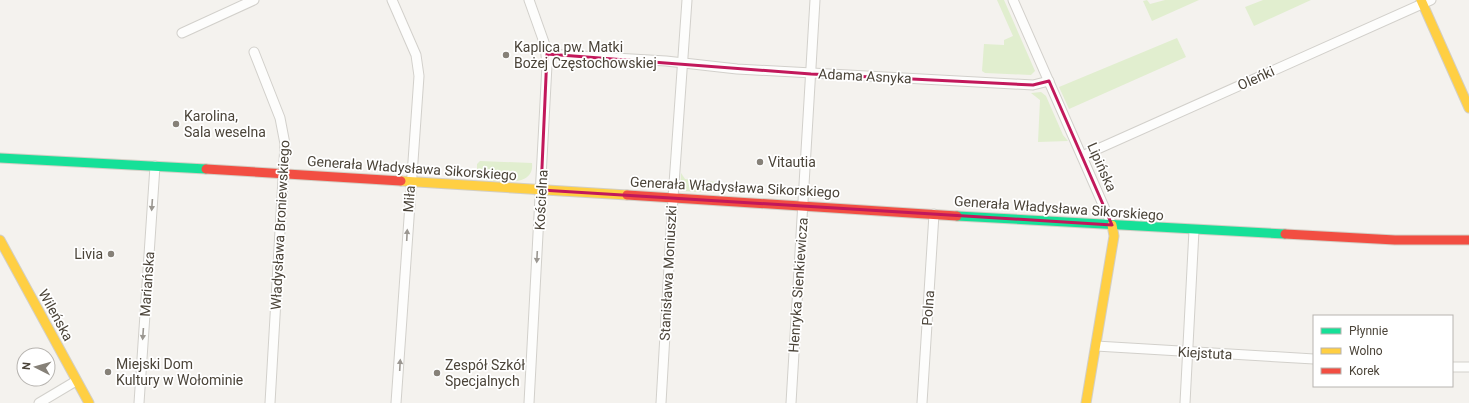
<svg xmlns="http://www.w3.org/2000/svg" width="1469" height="403" font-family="Roboto,sans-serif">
	<rect width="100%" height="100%" fill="#f4f2ee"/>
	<!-- green -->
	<g fill="#e1eecf">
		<path d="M 997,0 L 1004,0 L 1035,71 L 1031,75 L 985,73 L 982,71 L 984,44 L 1004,45 L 1004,40 L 1013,36 Z"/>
		<path d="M 1147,0 L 1150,4 L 1165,0 L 1199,0 L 1152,21 L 1143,1 Z"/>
		<path d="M 1263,0 L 1311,0 L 1254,26 L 1245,7 Z"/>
		<path d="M 1177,38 L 1186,57 L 1069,109 L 1059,87 Z"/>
		<path d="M 1041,92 L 1046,96 L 1063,135 L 1068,141 L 1038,142 L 1040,100 L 1031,93 Z"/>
		<path d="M 480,161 L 532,163 C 535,190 494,180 477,179 L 477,164 Z"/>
		<path d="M 681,173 L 685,179 L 692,180 L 692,186 L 707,187 L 708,181 L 717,182 L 721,187 L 721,193 L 680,191 Z"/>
	</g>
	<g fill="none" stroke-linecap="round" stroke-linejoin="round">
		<!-- street casing -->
		<g stroke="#d2d0cb" stroke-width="11">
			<g id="street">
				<path d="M 392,0 L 416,55 L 419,76 L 396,403"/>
				<path d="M 1013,0 L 1112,225"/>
				<path d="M 182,33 L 254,0"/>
				<path d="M 254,52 L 280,118 L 285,144 L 270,403"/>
				<path d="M 547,54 L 666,61 L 737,69 L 1033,85 L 1049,81"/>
				<path d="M 1082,156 L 1431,0"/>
				<path d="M 1096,346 L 1314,359"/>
				<path d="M 1452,367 L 1469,367"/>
				<path d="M 39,403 L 76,381"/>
				<path d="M 139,403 L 155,166"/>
				<path d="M 529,403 L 547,65 L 545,45 L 529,0"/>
				<path d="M 661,403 L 673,198 L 687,0"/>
				<path d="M 791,403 L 815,0"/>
				<path d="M 922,403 L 934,214"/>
				<path d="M 1185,403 L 1194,230"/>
			</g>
		</g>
		<!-- fast casing -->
		<g stroke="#d3cfc5" stroke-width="11">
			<g id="fast">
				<path d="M 0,158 L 206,169"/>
				<path d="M 957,216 L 1285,234"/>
			</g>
		</g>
		<!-- slow casing -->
		<g stroke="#d3cfc5" stroke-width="11">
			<g id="slow">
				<path d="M 1421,0 L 1469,108"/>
				<path d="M 401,181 L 627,195"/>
				<path d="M 0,240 L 89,403"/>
				<path d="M 1086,403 L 1114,236 L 1112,225"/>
			</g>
		</g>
		<!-- jam casing -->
		<g stroke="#d3cfc5" stroke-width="11">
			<g id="jam">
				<path d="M 206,169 L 401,181"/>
				<path d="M 627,195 L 957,216"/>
				<path d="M 1285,234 L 1395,240 L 1469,240"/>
			</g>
		</g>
		<!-- street -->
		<use href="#street" stroke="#fdfdfc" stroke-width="9"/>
		<!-- fast -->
		<use href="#fast" stroke="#16e098" stroke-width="9"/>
		<!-- slow -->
		<use href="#slow" stroke="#ffcf43" stroke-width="9"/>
		<!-- jam -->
		<use href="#jam" stroke="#f24e42" stroke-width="9"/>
	</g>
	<!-- one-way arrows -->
	<defs><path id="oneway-solid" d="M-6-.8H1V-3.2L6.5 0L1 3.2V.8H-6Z"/></defs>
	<g fill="#9b9791">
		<use href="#oneway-solid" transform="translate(152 205) rotate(94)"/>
		<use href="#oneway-solid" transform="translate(407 235) rotate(-87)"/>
		<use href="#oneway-solid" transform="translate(537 257) rotate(93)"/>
		<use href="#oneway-solid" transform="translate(143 334) rotate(94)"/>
		<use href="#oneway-solid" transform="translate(400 365) rotate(-87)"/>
	</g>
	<!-- marked area -->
	<path fill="none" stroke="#c2185b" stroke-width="3" stroke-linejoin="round" d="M 547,54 L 811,74 L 1033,85 L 1049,81 L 1112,225 L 541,190 Z"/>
	<!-- markers -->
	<g fill="#868178" stroke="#fff" stroke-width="1.5">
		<circle cx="506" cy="55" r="4"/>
		<circle cx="176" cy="124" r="4"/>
		<circle cx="760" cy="162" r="4"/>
		<circle cx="111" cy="254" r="4"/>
		<circle cx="108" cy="372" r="4"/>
		<circle cx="437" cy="373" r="4"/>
	</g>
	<g text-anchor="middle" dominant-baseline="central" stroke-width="3.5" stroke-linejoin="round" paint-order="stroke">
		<!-- poi labels -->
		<g font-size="14" fill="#4b4439" stroke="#fff" text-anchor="start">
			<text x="514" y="47">Kaplica pw. Matki<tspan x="514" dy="16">Bożej Częstochowskiej</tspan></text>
			<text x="184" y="116">Karolina,<tspan x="184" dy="16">Sala weselna</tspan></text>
			<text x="768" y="162">Vitautia</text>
			<text x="103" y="254" text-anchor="end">Livia</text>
			<text x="116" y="364">Miejski Dom<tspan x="116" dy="16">Kultury w Wołominie</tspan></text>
			<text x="445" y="365">Zespół Szkół<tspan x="445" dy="16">Specjalnych</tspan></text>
		</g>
		<!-- street labels -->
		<g font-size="14" fill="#4b4439" stroke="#fff">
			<text transform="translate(865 76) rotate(3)">Adama Asnyka</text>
			<text transform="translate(1256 78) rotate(-24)">Oleńki</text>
			<text transform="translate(1102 167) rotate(66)">Lipińska</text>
			<text transform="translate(412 168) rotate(4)">Generała Władysława Sikorskiego</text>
			<text transform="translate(735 187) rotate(3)">Generała Władysława Sikorskiego</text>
			<text transform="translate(409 199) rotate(-86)">Miła</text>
			<text transform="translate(541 200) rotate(-87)">Kościelna</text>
			<text transform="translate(1059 208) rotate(4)">Generała Władysława Sikorskiego</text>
			<text transform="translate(280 225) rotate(-87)">Władysława Broniewskiego</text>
			<text transform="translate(668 273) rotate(-87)">Stanisława Moniuszki</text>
			<text transform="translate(147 284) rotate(-86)">Mariańska</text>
			<text transform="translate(798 285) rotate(-86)">Henryka Sienkiewicza</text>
			<text transform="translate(928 308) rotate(-86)">Polna</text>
			<text transform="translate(56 315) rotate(61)">Wileńska</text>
			<text transform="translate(1205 353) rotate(3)">Kiejstuta</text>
		</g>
	</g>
	<!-- legend -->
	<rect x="1313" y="315" width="140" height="72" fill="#ffffff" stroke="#b7b4b0"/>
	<rect x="1321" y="328" width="20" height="6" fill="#16e098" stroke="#b7b4b0"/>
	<text x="1349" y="335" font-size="12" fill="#4b4439">Płynnie</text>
	<rect x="1321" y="348" width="20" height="6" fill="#ffcf43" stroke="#b7b4b0"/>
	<text x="1349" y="355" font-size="12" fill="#4b4439">Wolno</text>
	<rect x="1321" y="368" width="20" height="6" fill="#f24e42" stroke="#b7b4b0"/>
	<text x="1349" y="375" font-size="12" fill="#4b4439">Korek</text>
	<!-- north arrow -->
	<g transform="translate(36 367) rotate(276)"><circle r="19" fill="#ffffff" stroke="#b7b4b0"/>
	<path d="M0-3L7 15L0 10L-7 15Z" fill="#868178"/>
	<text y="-6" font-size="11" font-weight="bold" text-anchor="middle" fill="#4b4439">N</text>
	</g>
</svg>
